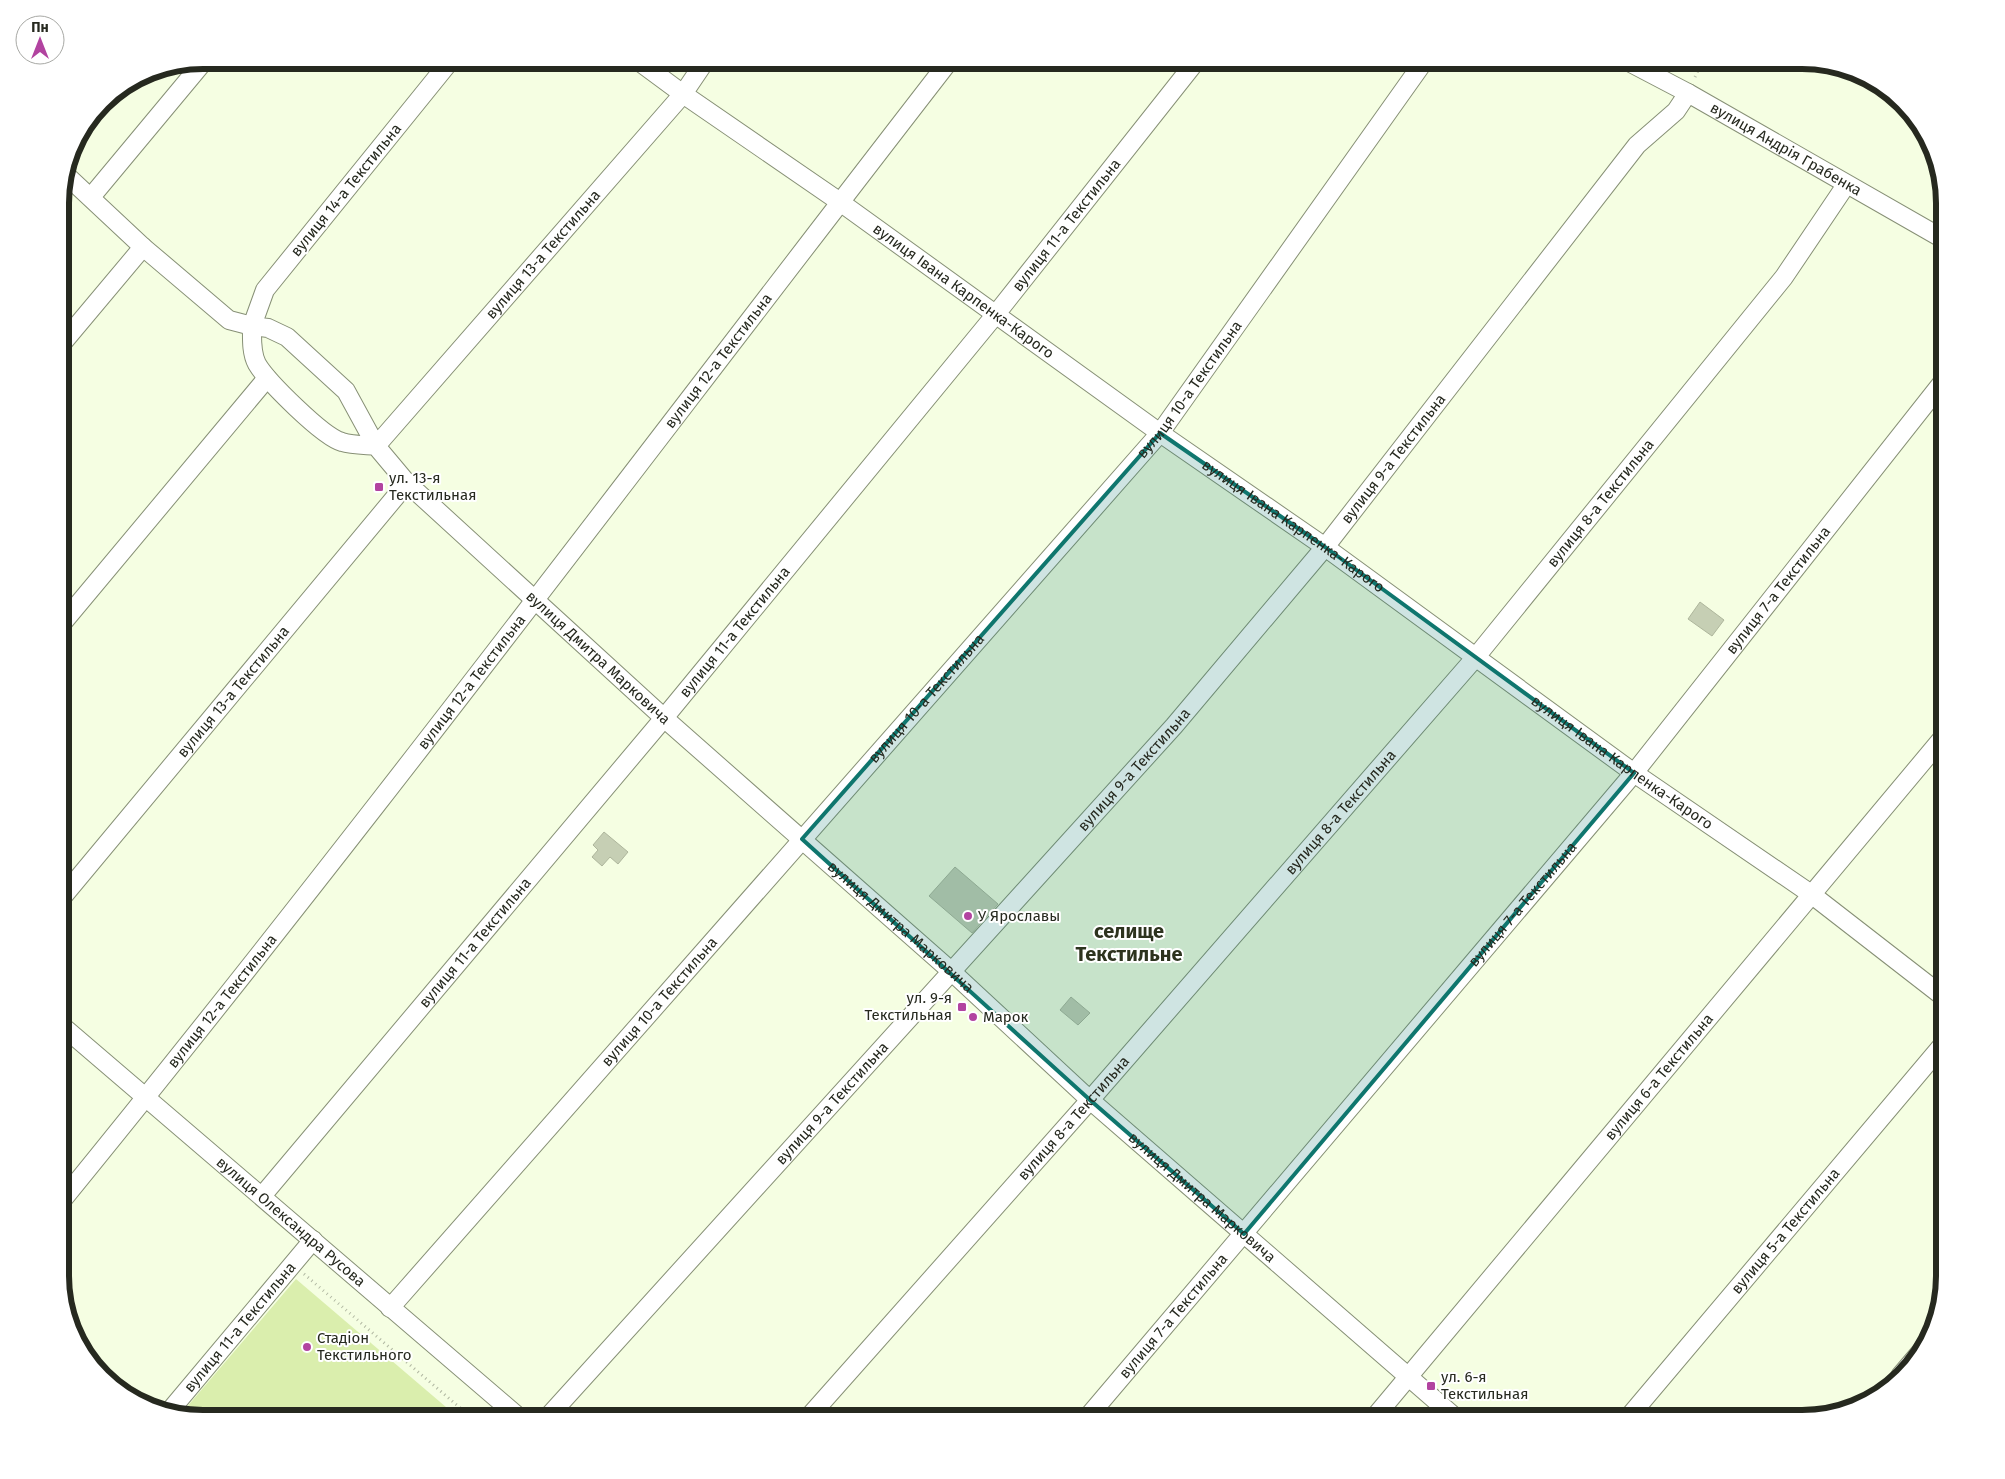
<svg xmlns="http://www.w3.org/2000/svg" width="2005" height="1479" font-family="'Fira Sans',sans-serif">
	<rect width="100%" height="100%" fill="#f5fee2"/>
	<!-- green -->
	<path fill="#daeead" d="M 296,1279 L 460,1419 L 203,1419 L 180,1415 Z"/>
	<!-- building -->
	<g fill="#c6cfb4" stroke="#aeb69c">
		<path d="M 1700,602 L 1724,620 L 1712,636 L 1688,619 Z"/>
		<path d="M 604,832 L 628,852 L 618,864 L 610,857 L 602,866 L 592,857 L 598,850 L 593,845 Z"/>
		<path d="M 955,867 L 998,904 L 972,933 L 929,896 Z"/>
		<path d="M 1071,997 L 1090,1013 L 1078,1025 L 1060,1010 Z"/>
	</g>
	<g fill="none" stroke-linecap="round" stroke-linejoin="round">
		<!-- minor casing -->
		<g stroke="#879076" stroke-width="20">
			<g id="minor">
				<path id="s1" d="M 451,60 L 265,290 L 252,326 L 268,328 L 287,337 L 346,391 L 376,446 L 683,94 L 706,60"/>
				<path id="s2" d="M 637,60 L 683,94 L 840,202 L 1160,433 L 1325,547 L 1634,773 L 1811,894 L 1945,998"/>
				<path id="s3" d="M 1625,60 L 1688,93 L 1945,240"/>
				<path id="s4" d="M 65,174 L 143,247 L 229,320 L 252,326 C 252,338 251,353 257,364 C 267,381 323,437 342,442 C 352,445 365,445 376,446 L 407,483 L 664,718 L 951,971 L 1090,1100 L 1457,1419"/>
				<path d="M 91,197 L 205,60"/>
				<path d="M 60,346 L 143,247"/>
				<path d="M 60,626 L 267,378"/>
				<path id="s5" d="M 60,900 L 407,483"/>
				<path id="s6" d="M 60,1024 L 521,1419"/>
				<path id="s7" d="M 262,1196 L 664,718 L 996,314 L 1197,60"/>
				<path id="s8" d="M 60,1203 C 365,829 654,442 950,60"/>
				<path id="s9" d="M 390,1308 L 1160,433 L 1425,60"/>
				<path d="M 1900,1376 L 1923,1349"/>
				<path id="s10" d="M 168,1413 L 313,1240"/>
				<path id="s11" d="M 546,1419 L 1174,726 L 1325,547 L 1637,145 L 1676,111 L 1688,93"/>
				<path id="s12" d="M 807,1419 L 1090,1100 L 1475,658 L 1784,277 L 1846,185"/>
				<path id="s13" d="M 1086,1419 L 1634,773 L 1945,379"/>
				<path id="s14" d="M 1373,1419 L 1945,735"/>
				<path id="s15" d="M 1627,1419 L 1945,1042"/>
			</g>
		</g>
		<!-- path -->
		<g stroke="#b1b8a2" stroke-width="3" stroke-dasharray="1 4" stroke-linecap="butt">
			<path d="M 1695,77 L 1703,60"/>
			<path d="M 304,1274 L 473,1419"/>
		</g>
		<!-- minor -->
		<use href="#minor" stroke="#fff" stroke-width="18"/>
	</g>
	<!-- marked area -->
	<path fill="#0f766e" fill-opacity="0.2" stroke="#0f766e" stroke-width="4" stroke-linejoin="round" d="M 1160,433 L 1325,547 L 1634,773 L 1244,1234 L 1090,1100 L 802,839 Z"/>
	<!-- markers -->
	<g fill="#b243a0" stroke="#fff" stroke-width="2">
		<rect x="374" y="482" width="10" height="10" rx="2.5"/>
		<circle cx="968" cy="916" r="5"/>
		<rect x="957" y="1002" width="10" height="10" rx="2.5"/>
		<circle cx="973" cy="1017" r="5"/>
		<circle cx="307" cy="1347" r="5"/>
		<rect x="1426" y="1381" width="10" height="10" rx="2.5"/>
	</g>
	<g text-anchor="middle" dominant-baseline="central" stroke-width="4" stroke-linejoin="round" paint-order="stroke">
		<!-- street labels -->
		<g font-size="15" fill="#26291f" stroke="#fff">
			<text stroke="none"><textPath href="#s3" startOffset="184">вулиця Андрія Грабенка</textPath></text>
			<text transform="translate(346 190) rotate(-51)">вулиця 14-а Текстильна</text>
			<text stroke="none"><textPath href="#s7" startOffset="1261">вулиця 11-а Текстильна</textPath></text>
			<text stroke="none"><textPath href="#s1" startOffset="768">вулиця 13-а Текстильна</textPath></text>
			<text stroke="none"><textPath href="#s2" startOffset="400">вулиця Івана Карпенка-Карого</textPath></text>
			<text stroke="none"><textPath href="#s8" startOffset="1069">вулиця 12-а Текстильна</textPath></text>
			<text stroke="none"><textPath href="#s9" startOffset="1218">вулиця 10-а Текстильна</textPath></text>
			<text stroke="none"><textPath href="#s11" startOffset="1281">вулиця 9-а Текстильна</textPath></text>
			<text stroke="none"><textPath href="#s12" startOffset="1212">вулиця 8-а Текстильна</textPath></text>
			<text stroke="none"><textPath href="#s2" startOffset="805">вулиця Івана Карпенка-Карого</textPath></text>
			<text stroke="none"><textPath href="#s13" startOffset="1080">вулиця 7-а Текстильна</textPath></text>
			<text stroke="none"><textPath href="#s7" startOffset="736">вулиця 11-а Текстильна</textPath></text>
			<text stroke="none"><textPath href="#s4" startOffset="740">вулиця Дмитра Марковича</textPath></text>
			<text stroke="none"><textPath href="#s8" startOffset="664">вулиця 12-а Текстильна</textPath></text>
			<text stroke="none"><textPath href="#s5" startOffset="271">вулиця 13-а Текстильна</textPath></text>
			<text stroke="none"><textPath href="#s9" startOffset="812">вулиця 10-а Текстильна</textPath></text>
			<text stroke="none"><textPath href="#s2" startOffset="1210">вулиця Івана Карпенка-Карого</textPath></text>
			<text stroke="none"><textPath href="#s11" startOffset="876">вулиця 9-а Текстильна</textPath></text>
			<text stroke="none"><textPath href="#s12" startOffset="808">вулиця 8-а Текстильна</textPath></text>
			<text stroke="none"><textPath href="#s13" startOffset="675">вулиця 7-а Текстильна</textPath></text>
			<text stroke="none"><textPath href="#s4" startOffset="1145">вулиця Дмитра Марковича</textPath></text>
			<text stroke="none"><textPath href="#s7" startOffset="331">вулиця 11-а Текстильна</textPath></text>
			<text stroke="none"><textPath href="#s8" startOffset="259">вулиця 12-а Текстильна</textPath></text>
			<text stroke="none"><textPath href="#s9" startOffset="408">вулиця 10-а Текстильна</textPath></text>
			<text stroke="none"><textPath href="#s14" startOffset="446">вулиця 6-а Текстильна</textPath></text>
			<text stroke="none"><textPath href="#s11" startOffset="426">вулиця 9-а Текстильна</textPath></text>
			<text stroke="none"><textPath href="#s12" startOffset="402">вулиця 8-а Текстильна</textPath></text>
			<text stroke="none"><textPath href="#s4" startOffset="1550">вулиця Дмитра Марковича</textPath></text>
			<text stroke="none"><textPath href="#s6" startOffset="304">вулиця Олександра Русова</textPath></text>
			<text stroke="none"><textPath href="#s15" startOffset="246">вулиця 5-а Текстильна</textPath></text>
			<text stroke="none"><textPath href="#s13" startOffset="135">вулиця 7-а Текстильна</textPath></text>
			<text stroke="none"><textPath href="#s10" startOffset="112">вулиця 11-а Текстильна</textPath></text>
		</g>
		<!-- poi labels -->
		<g font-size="15" fill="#26291f" stroke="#fff" text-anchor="start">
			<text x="389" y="478">ул. 13-я<tspan x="389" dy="17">Текстильная</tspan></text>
			<text x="978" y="916">У Ярославы</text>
			<text x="952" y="998" text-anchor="end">ул. 9-я<tspan x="952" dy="17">Текстильная</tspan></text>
			<text x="983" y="1017">Марок</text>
			<text x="317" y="1338">Стадіон<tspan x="317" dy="17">Текстильного</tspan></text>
			<text x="1441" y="1377">ул. 6-я<tspan x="1441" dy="17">Текстильная</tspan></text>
		</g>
		<!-- district labels -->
		<g font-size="20" font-weight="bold" fill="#2d331e" stroke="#fff">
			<text x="1129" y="931">селище<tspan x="1129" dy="23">Текстильне</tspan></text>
		</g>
	</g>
	<!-- crop -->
	<path d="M0 0H2005V1479H0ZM203 69H1802A134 134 0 0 1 1936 203V1276A134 134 0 0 1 1802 1410H203A134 134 0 0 1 69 1276V203A134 134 0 0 1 203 69Z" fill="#fff" fill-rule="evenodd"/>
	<path fill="none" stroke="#26291f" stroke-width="6" d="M203 69H1802A134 134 0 0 1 1936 203V1276A134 134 0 0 1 1802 1410H203A134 134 0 0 1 69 1276V203A134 134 0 0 1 203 69Z"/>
	<!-- north arrow -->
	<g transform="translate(40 40)"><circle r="24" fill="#ffffff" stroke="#a8a9a5"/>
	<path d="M0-4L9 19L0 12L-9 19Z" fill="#b243a0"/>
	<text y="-8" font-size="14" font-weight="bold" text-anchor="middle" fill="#26291f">Пн</text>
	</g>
</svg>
